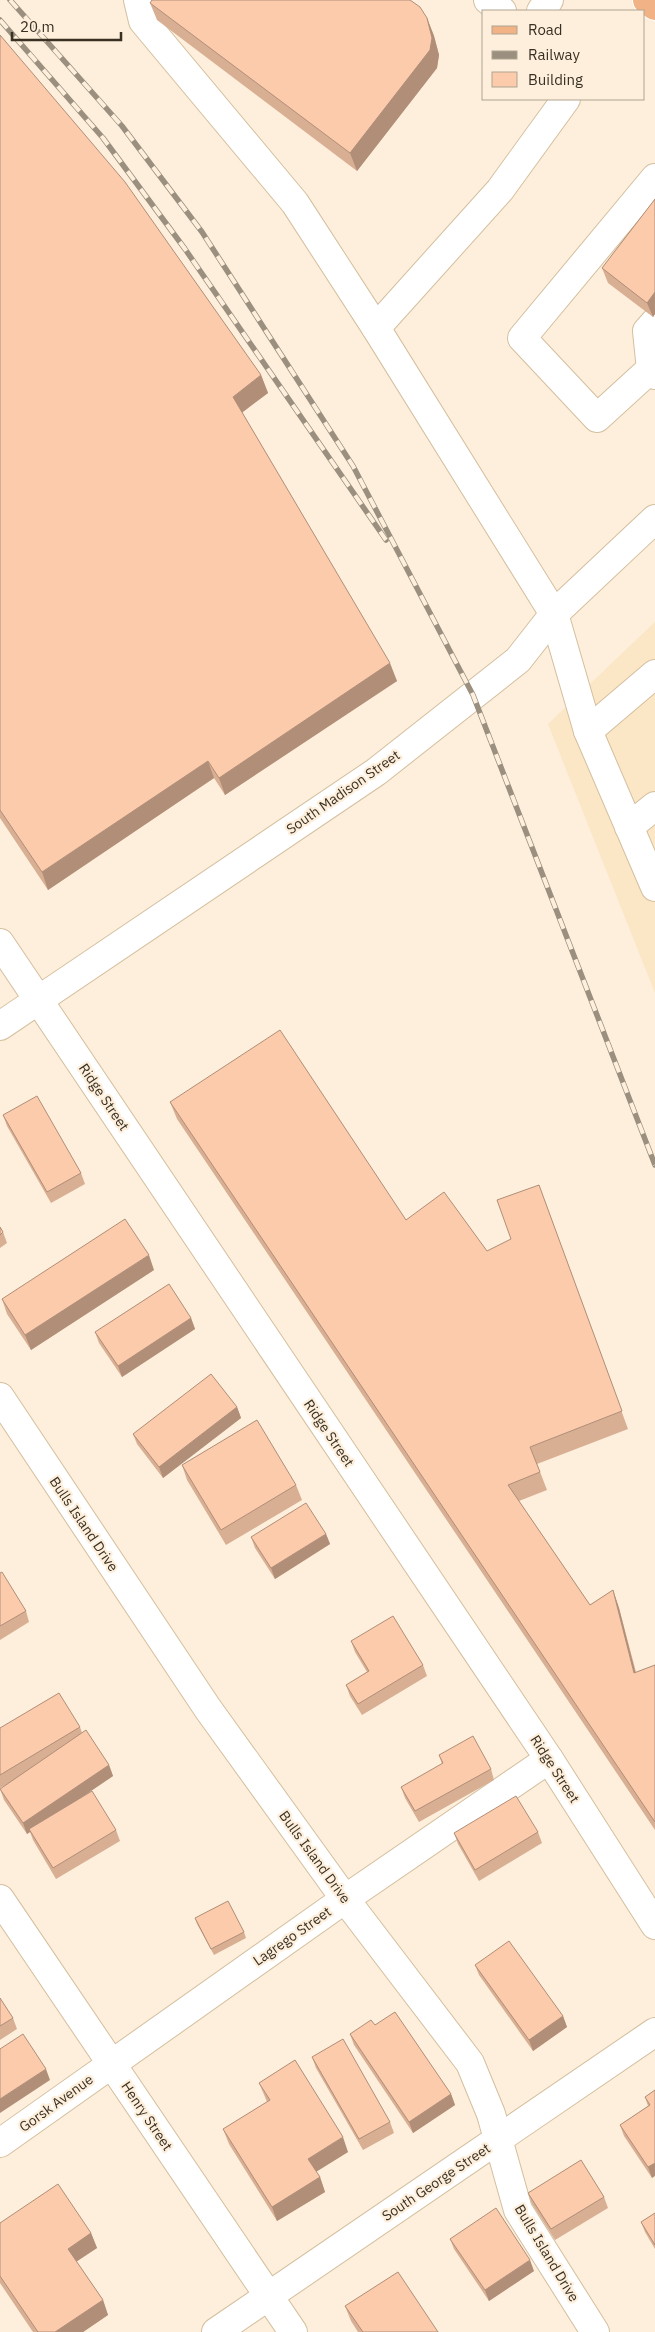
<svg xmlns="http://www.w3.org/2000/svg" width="655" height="2332" font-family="'IBM Plex Sans',sans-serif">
	<rect width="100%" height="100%" fill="#fdefdb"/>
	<!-- built -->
	<path fill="#fbe6c6" d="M 655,622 L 655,993 L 548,724 Z"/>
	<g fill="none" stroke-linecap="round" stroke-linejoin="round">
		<!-- minor casing -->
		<g stroke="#d4bf9f" stroke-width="30">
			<g id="minor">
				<path d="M 138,0 L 143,21 L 295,203 L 376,328 L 554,614 L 588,731 L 655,887"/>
				<path d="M 488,0 L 502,11"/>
				<path d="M 541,11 L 549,0"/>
				<path d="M 655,178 L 522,338 L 597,418 L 655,365"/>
				<path d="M 655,322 L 647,331 L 651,370 L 655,375"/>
				<path d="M 376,328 L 500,190 L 566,99"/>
				<path d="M 588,731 L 655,674"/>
				<path d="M 629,827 L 655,806"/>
				<path d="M 0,943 L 549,1759 L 655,1925"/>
				<path d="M 0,1026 L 376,772 L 518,660 L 554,614 L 655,519"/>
				<path d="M 0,1397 L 208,1709 L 345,1899 L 470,2063 L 491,2114 L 518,2210 L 595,2332"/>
				<path d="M 0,1899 L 293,2332"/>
				<path d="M 0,2143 L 345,1899 L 549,1759"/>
				<path d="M 216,2332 L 655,2032"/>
			</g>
		</g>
		<!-- major casing -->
		<g stroke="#fff" stroke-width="30">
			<path id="major" d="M 647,0 L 655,6"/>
		</g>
		<!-- minor -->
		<use href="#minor" stroke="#fff" stroke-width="28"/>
		<!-- major -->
		<use href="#major" stroke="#f1b285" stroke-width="28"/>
		<!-- rail casing -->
		<g stroke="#9b907f" stroke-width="5.5">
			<g id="rail">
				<path d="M 10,0 L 122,126 L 202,232 L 353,466 L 473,695 L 655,1165"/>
				<path d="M 0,20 L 103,138 L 185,249 L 386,540"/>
			</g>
		</g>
		<!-- rail -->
		<use href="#rail" stroke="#fdefdb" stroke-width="4" stroke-dasharray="11" stroke-linecap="butt"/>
	</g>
	<!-- wall -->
	<g fill="#d9af94">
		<path d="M 150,3 L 427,18 L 434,36 L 439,55 L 437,68 L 357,171 L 157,20 Z"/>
		<path d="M 0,35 L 261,375 L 268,393 L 242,412 L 397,681 L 225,795 L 214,778 L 48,890 L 0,818 Z"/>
		<path d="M 655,199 L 655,314 L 653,317 L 608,283 L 602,268 Z"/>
		<path d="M 170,1102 L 406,1220 L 487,1251 L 511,1239 L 539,1185 L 628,1429 L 537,1464 L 547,1490 L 519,1501 L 590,1605 L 613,1590 L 619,1608 L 636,1672 L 655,1665 L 655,1830 L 177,1119 Z"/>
		<path d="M 3,1115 L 81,1173 L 85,1184 L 51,1203 L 7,1126 Z"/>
		<path d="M 0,1227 L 3,1232 L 7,1243 L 0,1248 Z"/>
		<path d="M 154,1270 L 31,1350 L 7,1314 L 2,1299 Z"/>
		<path d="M 191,1318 L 195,1329 L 122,1377 L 99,1343 L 95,1332 Z"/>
		<path d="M 237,1407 L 241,1418 L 163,1478 L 137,1444 L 133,1434 Z"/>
		<path d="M 182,1465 L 296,1485 L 302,1500 L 226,1545 L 187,1480 Z"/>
		<path d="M 326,1534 L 330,1544 L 275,1579 L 255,1548 L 251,1537 Z"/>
		<path d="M 0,1573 L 26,1611 L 29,1622 L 0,1640 Z"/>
		<path d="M 351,1641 L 423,1665 L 427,1676 L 362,1715 L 350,1696 L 346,1685 L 367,1672 L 355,1652 Z"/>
		<path d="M 80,1727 L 82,1733 L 109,1765 L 113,1776 L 80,1798 L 116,1830 L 120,1841 L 56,1879 L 33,1840 L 30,1832 L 27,1834 L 4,1800 L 0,1789 L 11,1782 L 0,1788 L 0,1728 Z"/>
		<path d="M 439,1755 L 491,1769 L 494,1780 L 419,1822 L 405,1798 L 401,1787 L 442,1764 Z"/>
		<path d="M 538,1832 L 542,1843 L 479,1881 L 458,1844 L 454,1833 Z"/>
		<path d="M 195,1918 L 244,1932 L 246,1938 L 214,1955 L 197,1924 Z"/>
		<path d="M 475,1965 L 563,2016 L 567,2027 L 533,2051 L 479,1975 Z"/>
		<path d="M 0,1998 L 13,2018 L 17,2029 L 0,2040 Z"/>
		<path d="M 375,2025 L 451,2094 L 455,2105 L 413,2133 L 354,2045 L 350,2034 Z"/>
		<path d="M 312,2057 L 390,2122 L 394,2133 L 363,2150 L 316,2068 Z"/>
		<path d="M 259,2083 L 348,2152 L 316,2172 L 320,2177 L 325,2192 L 277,2221 L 229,2144 L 223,2129 L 267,2102 L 265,2097 Z"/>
		<path d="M 655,2090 L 652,2178 L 624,2136 L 620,2125 L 648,2106 L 645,2097 Z"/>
		<path d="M 528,2193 L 604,2197 L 608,2208 L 555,2240 L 532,2204 Z"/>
		<path d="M 655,2213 L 655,2249 L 645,2232 L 641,2222 Z"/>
		<path d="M 0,2223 L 91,2233 L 97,2248 L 76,2261 L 103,2300 L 108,2315 L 83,2332 L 33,2332 L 0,2283 Z"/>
		<path d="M 450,2239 L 534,2271 L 489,2301 L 454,2249 Z"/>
		<path d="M 345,2306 L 438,2332 L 358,2332 L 351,2321 Z"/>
	</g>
	<!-- shaded-wall -->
	<g fill="#b08e78">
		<path d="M 427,18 L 434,36 L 439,55 L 437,68 L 357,171 L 350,153 Z"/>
		<path d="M 655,292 L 655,314 L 653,317 L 647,303 Z"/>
		<path d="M 261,375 L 268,393 L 239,415 L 233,397 Z"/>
		<path d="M 390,663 L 397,681 L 225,795 L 219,778 Z"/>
		<path d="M 208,761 L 214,778 L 48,890 L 42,872 Z"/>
		<path d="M 149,1255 L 154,1270 L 31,1350 L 25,1335 Z"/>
		<path d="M 191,1318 L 195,1329 L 122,1377 L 118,1366 Z"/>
		<path d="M 237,1407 L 241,1418 L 163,1478 L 159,1467 Z"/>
		<path d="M 326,1534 L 330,1544 L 275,1579 L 271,1568 Z"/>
		<path d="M 613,1590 L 619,1608 L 640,1691 L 634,1673 Z"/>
		<path d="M 109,1765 L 113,1776 L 31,1832 L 29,1829 L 30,1832 L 27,1834 L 23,1823 Z"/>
		<path d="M 563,2016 L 567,2027 L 533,2051 L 529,2040 Z"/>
		<path d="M 46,2069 L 50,2080 L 0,2113 L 0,2099 Z"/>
		<path d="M 451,2094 L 455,2105 L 413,2133 L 409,2122 Z"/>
		<path d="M 343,2137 L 348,2152 L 314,2173 L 308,2159 Z"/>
		<path d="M 655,2163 L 655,2176 L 652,2178 L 648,2167 Z"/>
		<path d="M 320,2177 L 325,2192 L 277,2221 L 272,2207 Z"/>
		<path d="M 91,2233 L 97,2248 L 73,2264 L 68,2249 Z"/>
		<path d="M 530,2260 L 534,2271 L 489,2301 L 485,2290 Z"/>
		<path d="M 103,2300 L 108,2315 L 83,2332 L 55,2332 Z"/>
	</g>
	<!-- building -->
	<g fill="#fccbac" stroke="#b08e78">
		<path d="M 152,0 L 410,0 L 420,7 L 427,18 L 432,38 L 430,50 L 350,153 L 150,3 Z"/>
		<path d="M 0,35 L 125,182 L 261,375 L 233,397 L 390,663 L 219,778 L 208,761 L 42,872 L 0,810 Z"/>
		<path d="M 655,199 L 655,292 L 647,303 L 602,268 Z"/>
		<path d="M 280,1030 L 406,1220 L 444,1192 L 487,1251 L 511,1239 L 497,1200 L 539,1185 L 622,1411 L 530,1447 L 540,1472 L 508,1485 L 590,1605 L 613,1590 L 634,1673 L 655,1665 L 655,1822 L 170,1102 Z"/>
		<path d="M 37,1096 L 81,1173 L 47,1192 L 3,1115 Z"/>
		<path d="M 125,1219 L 149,1255 L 25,1335 L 2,1299 Z"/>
		<path d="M 0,1227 L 3,1232 L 0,1235 Z"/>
		<path d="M 169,1284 L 191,1318 L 118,1366 L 95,1332 Z"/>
		<path d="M 211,1374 L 237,1407 L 159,1467 L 133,1434 Z"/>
		<path d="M 257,1420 L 296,1485 L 221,1530 L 182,1465 Z"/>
		<path d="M 306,1503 L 326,1534 L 271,1568 L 251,1537 Z"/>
		<path d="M 2,1572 L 26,1611 L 0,1626 L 0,1573 Z"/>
		<path d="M 393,1616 L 423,1665 L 358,1704 L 346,1685 L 369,1671 L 351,1641 Z"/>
		<path d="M 59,1693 L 80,1727 L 0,1775 L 0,1728 Z"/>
		<path d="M 86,1730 L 109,1765 L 23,1823 L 0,1789 Z"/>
		<path d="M 473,1736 L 491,1769 L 415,1811 L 401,1787 L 443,1763 L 439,1755 Z"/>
		<path d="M 92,1791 L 116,1830 L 53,1868 L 29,1829 Z"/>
		<path d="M 516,1796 L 538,1832 L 475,1870 L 454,1833 Z"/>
		<path d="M 228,1901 L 244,1932 L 211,1949 L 195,1918 Z"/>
		<path d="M 509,1941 L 563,2016 L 529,2040 L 475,1965 Z"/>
		<path d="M 0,1998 L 13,2018 L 0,2026 Z"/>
		<path d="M 395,2012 L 451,2094 L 409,2122 L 350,2034 L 371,2020 L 375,2025 Z"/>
		<path d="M 23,2034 L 46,2069 L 0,2099 L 0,2049 Z"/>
		<path d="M 343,2039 L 390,2122 L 359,2139 L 312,2057 Z"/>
		<path d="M 295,2060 L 343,2137 L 308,2159 L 320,2177 L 272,2207 L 223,2129 L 270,2100 L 259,2083 Z"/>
		<path d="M 655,2090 L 655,2163 L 648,2167 L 620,2125 L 650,2105 L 645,2097 Z"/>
		<path d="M 581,2160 L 604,2197 L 551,2229 L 528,2193 Z"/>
		<path d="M 58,2184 L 91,2233 L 68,2249 L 103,2300 L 55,2332 L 38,2332 L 0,2276 L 0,2223 Z"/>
		<path d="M 496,2208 L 530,2260 L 485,2290 L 450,2239 Z"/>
		<path d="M 655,2213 L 655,2245 L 641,2222 Z"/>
		<path d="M 398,2272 L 438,2332 L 363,2332 L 345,2306 Z"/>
	</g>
	<g text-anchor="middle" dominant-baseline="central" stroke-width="4.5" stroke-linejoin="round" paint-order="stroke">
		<!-- street labels -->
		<g font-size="14" fill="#393023" stroke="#fdefdb">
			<text transform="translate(343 792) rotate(-35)">South Madison Street</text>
			<text transform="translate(104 1097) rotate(56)">Ridge Street</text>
			<text transform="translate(329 1433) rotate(56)">Ridge Street</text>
			<text transform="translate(84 1524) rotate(56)">Bulls Island Drive</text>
			<text transform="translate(555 1769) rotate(57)">Ridge Street</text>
			<text transform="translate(315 1857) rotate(54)">Bulls Island Drive</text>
			<text transform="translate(292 1936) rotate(-35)">Lagrego Street</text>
			<text transform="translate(56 2103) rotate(-36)">Gorsk Avenue</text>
			<text transform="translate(147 2116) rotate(56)">Henry Street</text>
			<text transform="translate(436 2182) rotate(-34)">South George Street</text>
			<text transform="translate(547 2253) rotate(59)">Bulls Island Drive</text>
		</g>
	</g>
	<!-- legend -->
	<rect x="482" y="10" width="162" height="90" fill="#fdefdb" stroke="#afa391"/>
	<rect x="492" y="26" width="25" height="8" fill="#f1b285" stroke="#afa391"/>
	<text x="528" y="35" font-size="15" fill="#393023">Road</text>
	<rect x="492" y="51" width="25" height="8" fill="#9b907f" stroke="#afa391"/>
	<text x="528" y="60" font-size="15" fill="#393023">Railway</text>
	<rect x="492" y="72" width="25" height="15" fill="#fccbac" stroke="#afa391"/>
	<text x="528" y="85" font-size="15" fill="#393023">Building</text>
	<!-- scale -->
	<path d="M12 32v8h109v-8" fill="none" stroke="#393023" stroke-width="2.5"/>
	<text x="20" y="32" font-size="15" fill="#393023" stroke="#fdefdb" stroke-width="4" paint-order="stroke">20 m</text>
</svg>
